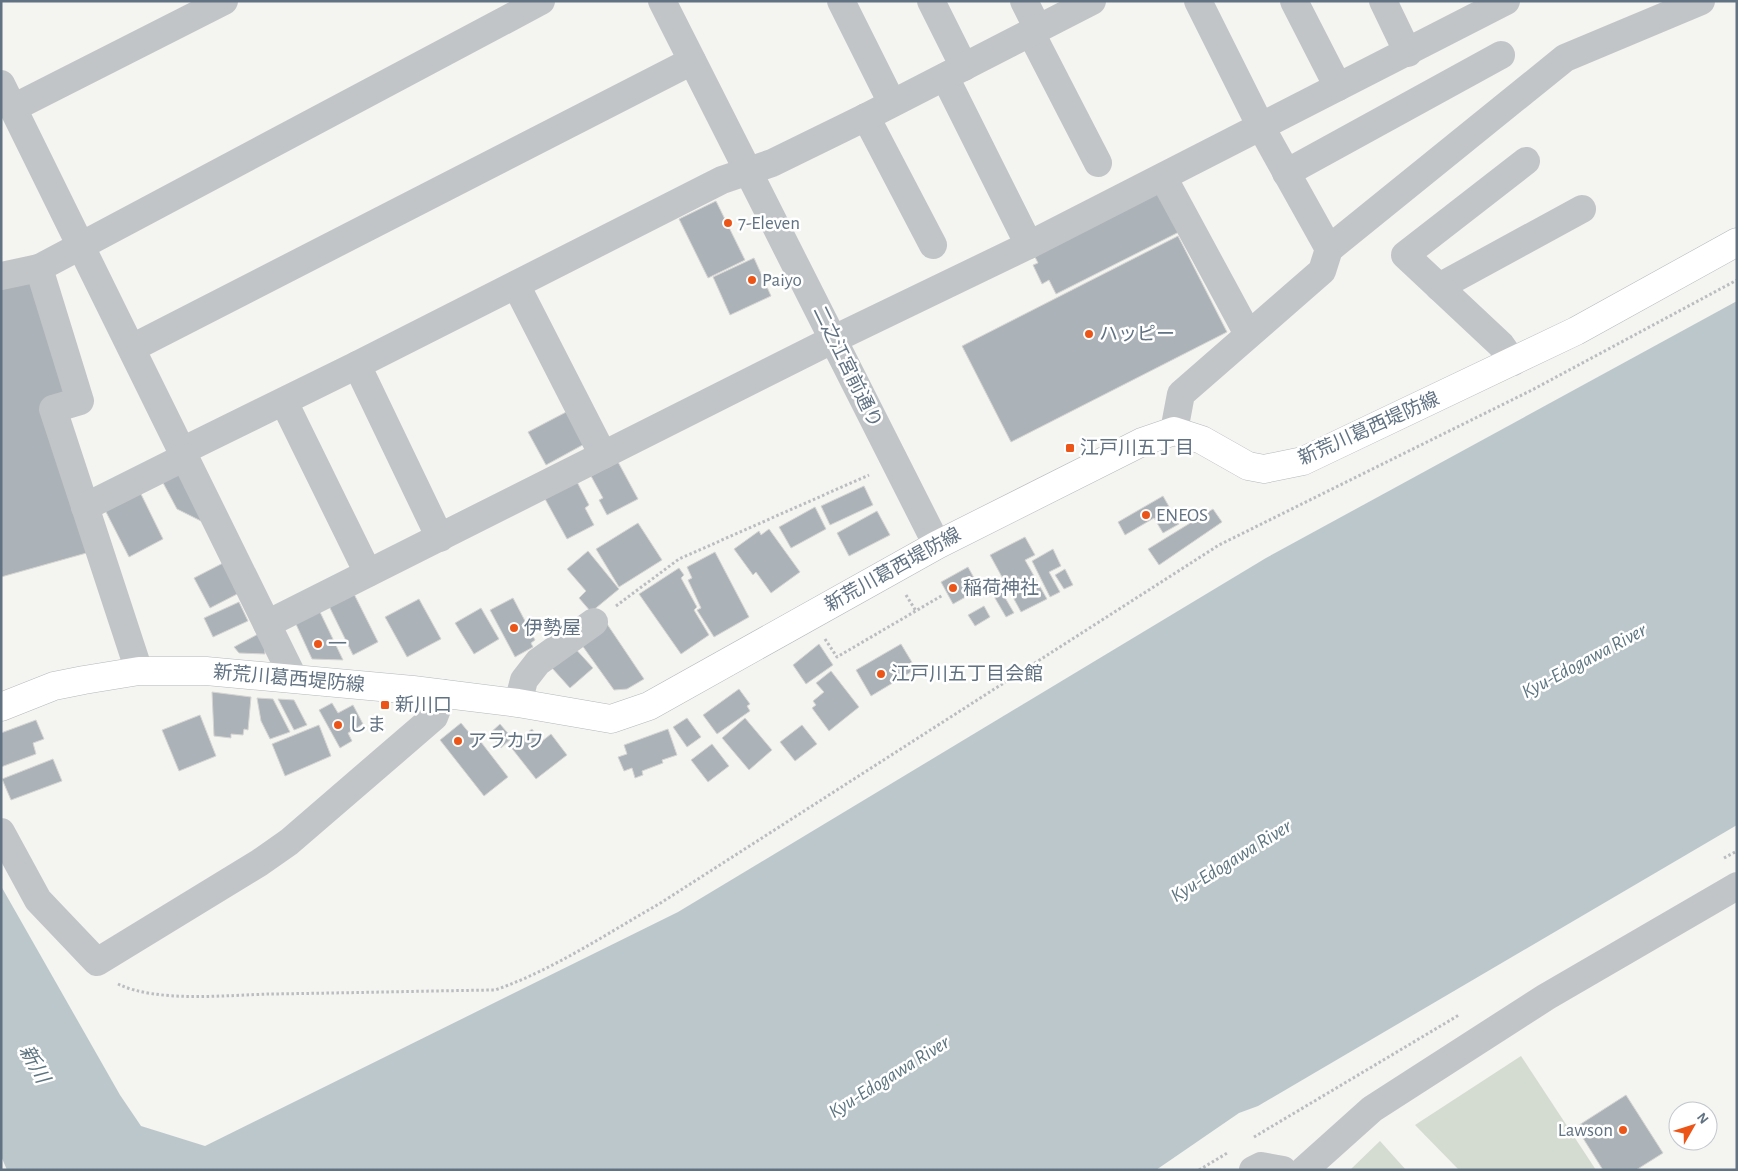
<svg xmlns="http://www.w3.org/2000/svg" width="1738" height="1171" font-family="'Alegreya Sans','Noto Sans JP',sans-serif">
	<rect width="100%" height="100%" fill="#f4f4f0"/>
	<!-- green -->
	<g fill="#d4dbd0">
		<path d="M 1521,1056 L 1596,1170 L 1459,1170 L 1415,1125 Z"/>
		<path d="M 1380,1141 L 1406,1170 L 1350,1170 Z"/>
	</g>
	<!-- water -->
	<path fill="#bcc7cc" d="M 1737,301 L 1737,825 L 1258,1106 L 1239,1113 L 1156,1170 L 7,1170 L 1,1156 L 1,886 L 120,1095 L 141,1126 L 205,1146 L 678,912 L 1266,558 Z"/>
	<!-- building -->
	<g fill="#abb2b8" stroke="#d5d5d3">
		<path d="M 1157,188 L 1179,232 L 1056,294 L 1049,280 L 1042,284 L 1033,265 L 1038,263 L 1032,251 Z"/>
		<path d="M 716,201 L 745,260 L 708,278 L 679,219 Z"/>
		<path d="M 1178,236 L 1227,332 L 1011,442 L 962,346 Z"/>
		<path d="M 754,258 L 771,296 L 730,315 L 713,277 Z"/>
		<path d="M 32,275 L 68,396 L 48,403 L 90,552 L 1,577 L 1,282 Z"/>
		<path d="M 570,410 L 588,442 L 546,465 L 528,432 Z"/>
		<path d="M 618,462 L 638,499 L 607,515 L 599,500 L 603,498 L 591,476 Z"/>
		<path d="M 183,468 L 205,523 L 177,509 L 161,479 Z"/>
		<path d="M 576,480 L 589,505 L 585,508 L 594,525 L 567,539 L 544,497 Z"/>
		<path d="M 864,486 L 873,505 L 830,525 L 821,506 Z"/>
		<path d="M 140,492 L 163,539 L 129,557 L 105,510 Z"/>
		<path d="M 1163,496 L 1179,524 L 1163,533 L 1154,518 L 1125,535 L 1118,522 Z"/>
		<path d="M 815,507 L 826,529 L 791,548 L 779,527 Z"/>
		<path d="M 1213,509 L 1222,522 L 1159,565 L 1148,549 Z"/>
		<path d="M 877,511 L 890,535 L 849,556 L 837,533 Z"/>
		<path d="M 638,523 L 662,560 L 619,587 L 596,549 Z"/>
		<path d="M 769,529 L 800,572 L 771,593 L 756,572 L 753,575 L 734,549 L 759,531 L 761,535 Z"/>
		<path d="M 1025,537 L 1035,555 L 1025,560 L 1047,599 L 1021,612 L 990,555 Z"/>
		<path d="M 1053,549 L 1061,566 L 1049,572 L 1060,592 L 1050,597 L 1032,561 Z"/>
		<path d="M 588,551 L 619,589 L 591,612 L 579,598 L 586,591 L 567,569 Z"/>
		<path d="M 715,552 L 749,617 L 714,637 L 697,610 L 701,608 L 688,580 L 692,578 L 687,567 Z"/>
		<path d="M 227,561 L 243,591 L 210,608 L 194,578 Z"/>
		<path d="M 968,567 L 980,589 L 953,604 L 941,582 Z"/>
		<path d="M 679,568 L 684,575 L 681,578 L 697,607 L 694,610 L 709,635 L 681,654 L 639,594 Z"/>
		<path d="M 1065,569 L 1073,585 L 1064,589 L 1055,575 Z"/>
		<path d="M 1000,589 L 1014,613 L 1006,617 L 992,593 Z"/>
		<path d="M 354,594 L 378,642 L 353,655 L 329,606 Z"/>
		<path d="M 513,598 L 535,640 L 531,643 L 533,647 L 515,657 L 490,610 Z"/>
		<path d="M 419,599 L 441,639 L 407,657 L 385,617 Z"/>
		<path d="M 239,602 L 248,621 L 213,637 L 204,618 Z"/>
		<path d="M 984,606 L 990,617 L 975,626 L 968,615 Z"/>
		<path d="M 481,608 L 499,639 L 474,654 L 455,623 Z"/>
		<path d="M 319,610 L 343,660 L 312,659 L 295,622 Z"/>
		<path d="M 605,621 L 644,679 L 627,689 L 614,690 L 579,641 Z"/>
		<path d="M 260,633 L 264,639 L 265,654 L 239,653 L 234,647 Z"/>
		<path d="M 819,644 L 833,665 L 806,684 L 793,665 Z"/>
		<path d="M 901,644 L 916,669 L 871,696 L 856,670 Z"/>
		<path d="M 572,645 L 593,668 L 570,688 L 552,668 Z"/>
		<path d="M 831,671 L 859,707 L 829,731 L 812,708 L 816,705 L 813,701 L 824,692 L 816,683 Z"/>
		<path d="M 739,689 L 750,704 L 747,706 L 750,711 L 717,734 L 703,715 Z"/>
		<path d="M 212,692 L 251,697 L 248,730 L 244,729 L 243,735 L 231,734 L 231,738 L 214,736 Z"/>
		<path d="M 257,698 L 273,699 L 290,732 L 270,739 L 261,721 Z"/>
		<path d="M 278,699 L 294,700 L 307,725 L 294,730 Z"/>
		<path d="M 332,703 L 338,713 L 353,705 L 363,724 L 348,733 L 352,741 L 340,748 L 319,710 Z"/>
		<path d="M 200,715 L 216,756 L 179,771 L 162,730 Z"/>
		<path d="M 687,718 L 701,737 L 687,747 L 673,727 Z"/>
		<path d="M 745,718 L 772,750 L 749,770 L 722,738 Z"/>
		<path d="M 36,720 L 44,739 L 33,743 L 36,754 L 1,767 L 1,733 Z"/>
		<path d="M 461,723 L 471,735 L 474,733 L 508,777 L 484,796 L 440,740 Z"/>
		<path d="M 500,724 L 512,738 L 501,748 L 489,734 Z"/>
		<path d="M 319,725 L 331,756 L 285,776 L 272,744 Z"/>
		<path d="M 802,725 L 817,744 L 795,761 L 780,742 Z"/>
		<path d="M 532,729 L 541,742 L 551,734 L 567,755 L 536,779 L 510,746 Z"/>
		<path d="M 668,729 L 677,755 L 662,760 L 663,763 L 642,771 L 643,775 L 635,778 L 632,768 L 624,771 L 618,757 L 627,754 L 624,745 Z"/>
		<path d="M 712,744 L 729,766 L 708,782 L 691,760 Z"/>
		<path d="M 53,759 L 62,781 L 11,800 L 2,779 Z"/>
		<path d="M 1626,1095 L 1663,1153 L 1636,1170 L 1603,1170 L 1576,1127 Z"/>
	</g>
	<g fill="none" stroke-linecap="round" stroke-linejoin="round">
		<!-- major casing -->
		<g stroke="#b4b8bc" stroke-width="29">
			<path id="major" d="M 1,707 L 54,686 L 84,680 L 139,671 L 206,671 L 413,690 L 518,703 L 611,719 L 649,706 L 937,545 L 1142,442 L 1174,431 L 1202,440 L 1248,466 L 1264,469 L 1303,461 L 1576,331 L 1737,242"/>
		</g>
		<!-- path -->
		<g stroke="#babdbf" stroke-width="3" stroke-dasharray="2.5 2.5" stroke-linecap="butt">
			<path d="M 906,595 L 916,611"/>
			<path d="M 616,606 L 679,559 L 869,475"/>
			<path d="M 825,639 L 837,657 L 943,595"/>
			<path d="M 1724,858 L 1737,851"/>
			<path d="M 118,984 C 157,1003 227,995 271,994 C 346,993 420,991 495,990 C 553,970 606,934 659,904 L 1219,545 L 1532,390 L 1737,280"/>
			<path d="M 1254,1137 L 1459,1015"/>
			<path d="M 1199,1170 L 1229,1152"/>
		</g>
		<!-- minor -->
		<g stroke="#c1c5c8" stroke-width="28">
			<path d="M 662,1 L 937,545"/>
			<path d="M 841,1 L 892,103"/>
			<path d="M 931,1 L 964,67"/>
			<path d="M 1024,1 L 1038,29"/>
			<path d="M 1294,1 L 1338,87"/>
			<path d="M 1383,1 L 1408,53"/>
			<path d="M 1031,33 L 1098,163"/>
			<path d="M 945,77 L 1029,245"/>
			<path d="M 1,84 L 294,679"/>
			<path d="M 13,108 L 224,1"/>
			<path d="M 866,117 L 933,245"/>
			<path d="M 1286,173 L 1501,55"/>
			<path d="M 1163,177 L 1248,334"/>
			<path d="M 1329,249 L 1565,58 L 1701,1"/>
			<path d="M 39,268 L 80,401 L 53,409 L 139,671"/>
			<path d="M 1,276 L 39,268 L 541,1"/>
			<path d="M 516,285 L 603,455"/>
			<path d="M 1439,287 L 1582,209"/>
			<path d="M 132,348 L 692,61"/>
			<path d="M 1513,362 L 1501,345 L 1405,255 L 1526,161"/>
			<path d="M 357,365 L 440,538"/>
			<path d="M 284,402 L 368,573"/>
			<path d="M 1174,431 L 1181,394 L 1322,271 L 1329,249 L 1261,127 L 1198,1"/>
			<path d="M 182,451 L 357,365 L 722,180 L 772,163 L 866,117 L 1092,1"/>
			<path d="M 85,507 L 185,457"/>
			<path d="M 267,624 L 834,339 L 1029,245 L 1506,1"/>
			<path d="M 518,703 L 524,680 L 538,662 L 594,622"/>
			<path d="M 1,832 L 38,900 L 97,962 L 259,863 L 289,842 L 434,717 L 443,693"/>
			<path d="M 1253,1170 L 1261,1166 L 1283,1170"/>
			<path d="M 1304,1170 L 1372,1109 L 1546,997 L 1737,886"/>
		</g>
		<!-- major -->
		<use href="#major" stroke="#fff" stroke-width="28"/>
	</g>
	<!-- markers -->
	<g fill="#ec5518" stroke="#fff" stroke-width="2">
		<circle cx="728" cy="223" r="5"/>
		<circle cx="752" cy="280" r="5"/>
		<circle cx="1089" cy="334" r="5"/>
		<rect x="1065" y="443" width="10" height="10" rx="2.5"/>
		<circle cx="1146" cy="515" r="5"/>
		<circle cx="953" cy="588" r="5"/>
		<circle cx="514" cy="628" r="5"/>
		<circle cx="318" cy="644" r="5"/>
		<circle cx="881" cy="674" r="5"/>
		<rect x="380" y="700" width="10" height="10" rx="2.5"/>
		<circle cx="338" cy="725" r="5"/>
		<circle cx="458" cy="741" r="5"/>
		<circle cx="1623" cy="1130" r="5"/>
	</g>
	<g text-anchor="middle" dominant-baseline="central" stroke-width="5" stroke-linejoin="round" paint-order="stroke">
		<!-- poi labels -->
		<g font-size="19" fill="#617283" stroke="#fff" text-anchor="start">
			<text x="738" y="223">7-Eleven</text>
			<text x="762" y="280">Paiyo</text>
			<text x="1099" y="334">ハッピー</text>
			<text x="1080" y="448">江戸川五丁目</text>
			<text x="1156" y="515">ENEOS</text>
			<text x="963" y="588">稲荷神社</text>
			<text x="524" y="628">伊勢屋</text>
			<text x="328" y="644">一</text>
			<text x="891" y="674">江戸川五丁目会館</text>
			<text x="395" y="705">新川口</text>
			<text x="348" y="725">しま</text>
			<text x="468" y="741">アラカワ</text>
			<text x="1613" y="1130" text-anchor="end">Lawson</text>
		</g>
		<!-- street labels -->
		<g font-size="19" fill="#617283" stroke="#fff">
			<text transform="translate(847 367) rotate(64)">二之江宮前通り</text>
			<text transform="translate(1369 429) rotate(-24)">新荒川葛西堤防線</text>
			<text transform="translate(893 570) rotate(-29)">新荒川葛西堤防線</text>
			<text transform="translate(289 679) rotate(5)">新荒川葛西堤防線</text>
		</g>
		<!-- water labels -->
		<g font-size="20" font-style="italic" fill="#5d7580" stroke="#fff">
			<text transform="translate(1584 661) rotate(-28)">Kyu-Edogawa River</text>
			<text transform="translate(1231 861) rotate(-32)">Kyu-Edogawa River</text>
			<text transform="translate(34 1064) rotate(61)">新川</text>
			<text transform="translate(889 1077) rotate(-32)">Kyu-Edogawa River</text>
		</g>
	</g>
	<!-- border -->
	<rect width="1738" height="1171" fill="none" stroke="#617283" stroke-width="5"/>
	<!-- north arrow -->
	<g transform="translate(1693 1126) rotate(51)"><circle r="24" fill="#ffffff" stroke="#c0c7cd"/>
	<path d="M0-4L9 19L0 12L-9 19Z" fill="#ec5518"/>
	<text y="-8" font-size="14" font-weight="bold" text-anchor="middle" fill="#617283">N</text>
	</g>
</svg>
